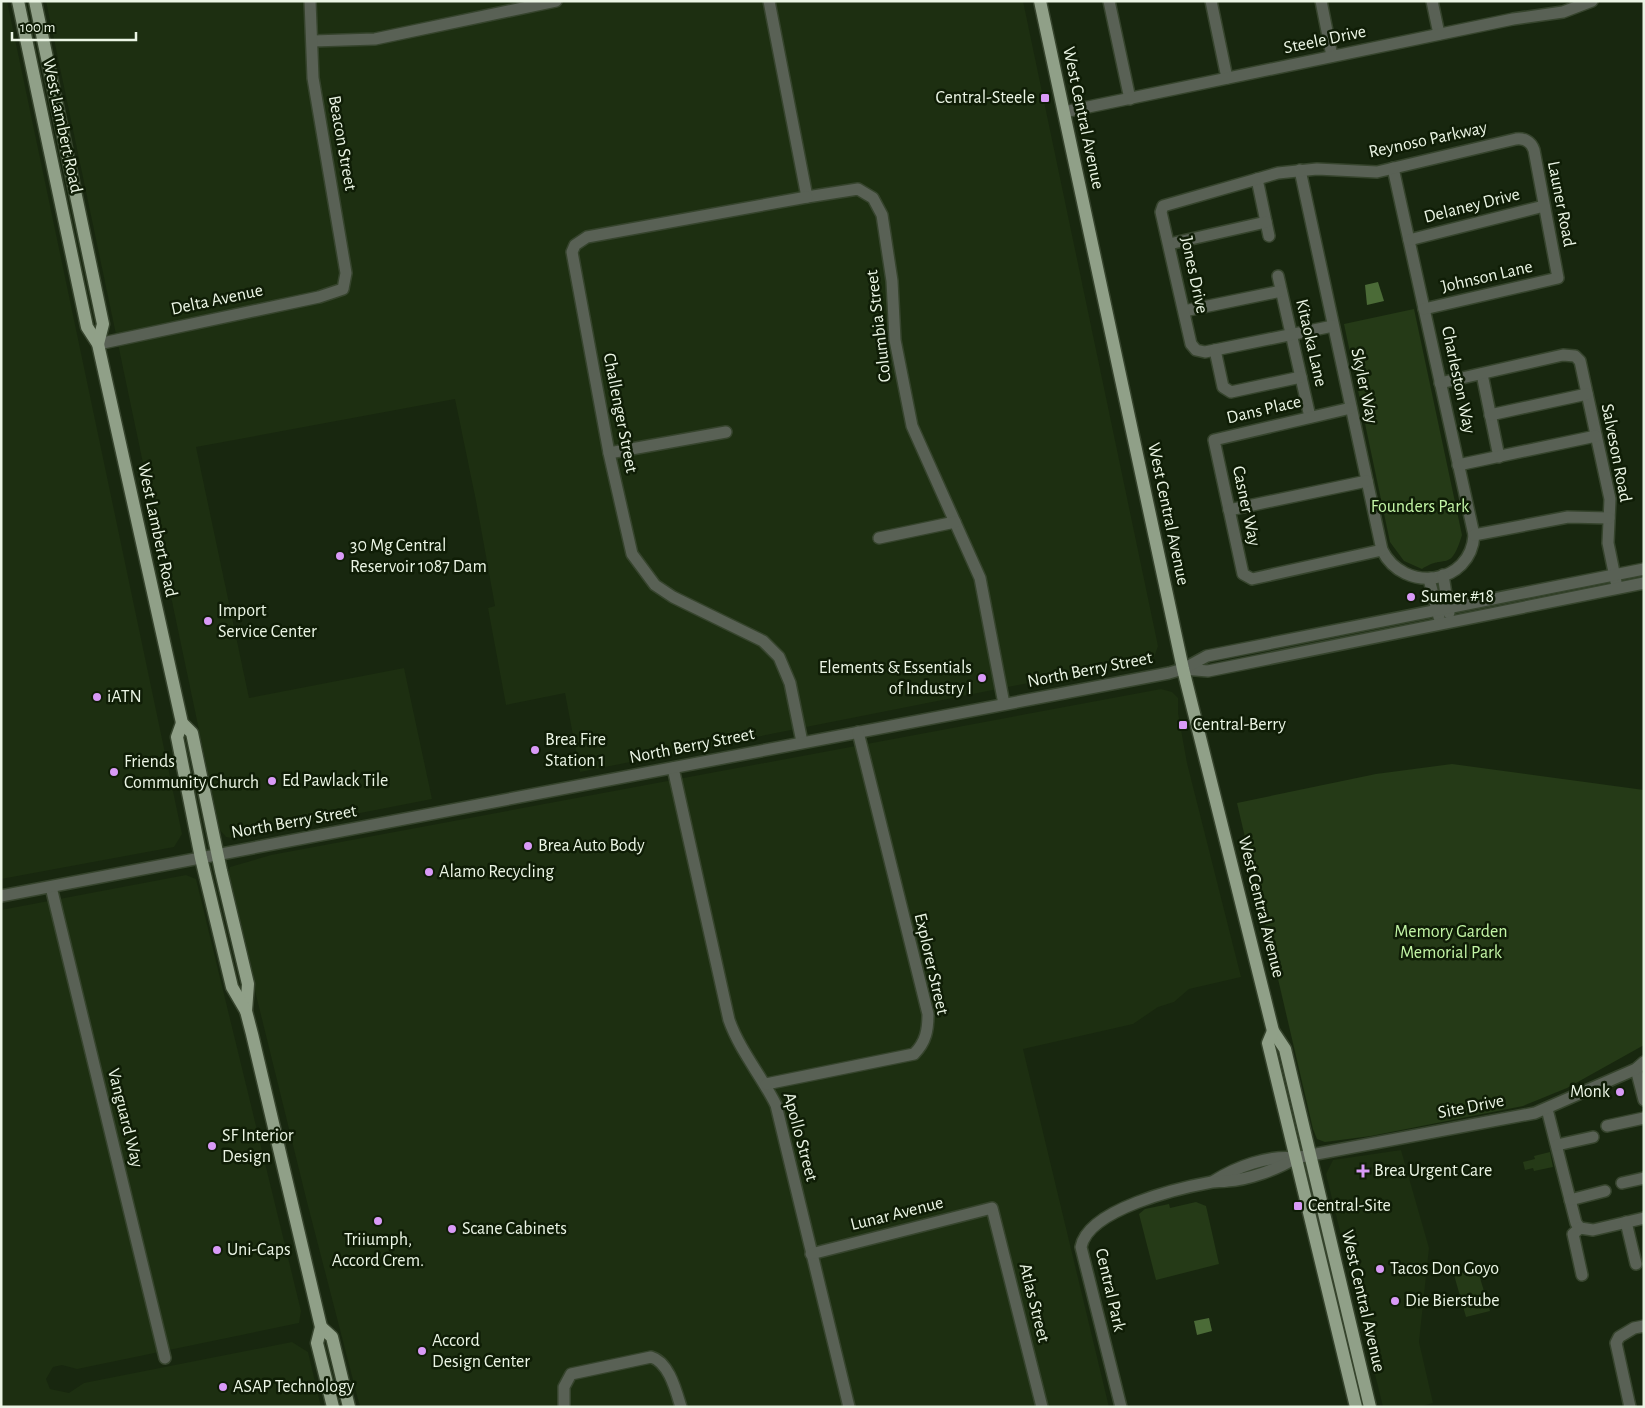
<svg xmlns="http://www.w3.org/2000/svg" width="1645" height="1408" font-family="'Alegreya Sans',sans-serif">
	<rect width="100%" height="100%" fill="#18270f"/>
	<!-- built -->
	<g fill="#1d2f11">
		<path d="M 1,1 L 7,1 L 182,834 L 174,847 L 1,879 Z"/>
		<path d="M 46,1 L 1023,1 L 1158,646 L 1154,658 L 580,772 L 565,693 L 506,705 L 488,608 L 495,606 L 476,501 L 455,399 L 196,447 L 249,698 L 404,668 L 432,799 L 232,838 L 226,837 L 220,830 Z"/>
		<path d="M 1161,689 L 1172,692 L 1178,698 L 1178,713 L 1187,763 L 1241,977 L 1189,989 L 1174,1002 L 1158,1007 L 1133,1024 L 1023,1049 L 1109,1407 L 360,1407 L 307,1202 L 227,877 L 230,867 L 271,855 Z"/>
		<path d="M 186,875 L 196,879 L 301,1311 L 299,1323 L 77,1369 L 62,1365 L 53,1367 L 46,1379 L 50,1389 L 69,1393 L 84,1383 L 292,1342 L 308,1352 L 321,1407 L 1,1407 L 1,910 Z"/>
		<path d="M 1401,1150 L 1429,1248 L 1419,1342 L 1433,1403 L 1418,1407 L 1383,1407 L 1326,1174 L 1333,1160 Z"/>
	</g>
	<!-- green -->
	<g fill="#253a17">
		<path d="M 1414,309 L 1462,535 C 1450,574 1446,553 1422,569 L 1404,561 L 1390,542 L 1344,324 Z"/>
		<path d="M 1452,764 L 1644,790 L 1644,1045 L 1567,1088 L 1523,1106 L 1371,1136 L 1325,1142 L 1317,1139 L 1313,1129 L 1237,803 L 1376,774 Z"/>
		<path d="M 1550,1152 L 1553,1167 L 1534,1171 L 1533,1168 L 1525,1170 L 1523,1162 L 1535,1159 L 1534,1156 Z"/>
		<path d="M 1196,1202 L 1206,1206 L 1219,1264 L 1156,1280 L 1139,1214 L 1145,1209 L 1169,1204 L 1170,1208 Z"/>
		<path d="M 1477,1268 L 1490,1311 L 1466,1317 L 1454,1275 Z"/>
	</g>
	<!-- water -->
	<g fill="#4b6b37">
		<path d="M 1378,282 L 1384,301 L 1367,305 L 1365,285 Z"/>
		<path d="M 1209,1318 L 1212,1331 L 1197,1335 L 1194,1321 Z"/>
	</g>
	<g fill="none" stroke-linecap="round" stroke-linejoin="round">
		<!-- minor casing -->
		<g stroke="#36442d" stroke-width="14">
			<g id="minor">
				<path d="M 769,1 L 807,197 L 858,189 L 873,198 L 882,215 L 892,281 L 895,340 L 912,426 L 980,578 L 1004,704"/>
				<path d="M 1109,1 L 1130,99"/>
				<path d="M 1211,1 L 1227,78"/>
				<path d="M 1321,1 L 1332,56"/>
				<path d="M 1432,1 L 1439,34"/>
				<path d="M 313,41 L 375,39 L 556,1"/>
				<path d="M 1064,112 L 1513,19 L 1563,12 L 1592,1"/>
				<path d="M 1300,170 L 1382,550 C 1404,594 1471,585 1474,535 L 1393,168"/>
				<path d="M 1257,179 L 1269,236"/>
				<path d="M 1409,240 L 1544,206"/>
				<path d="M 1169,244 L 1266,222"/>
				<path d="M 1278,276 L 1310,417"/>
				<path d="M 1184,311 L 1281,291"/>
				<path d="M 1333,326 L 1205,352 L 1196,350 L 1191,344 L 1161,212 L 1163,206 L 1278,173 L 1317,169 L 1377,172 L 1516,139 C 1524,138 1531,141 1534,150 L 1558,278 L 1424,309"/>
				<path d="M 98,344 L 319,297 L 343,289 L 346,273 L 313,78 L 310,1"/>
				<path d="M 1215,350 L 1223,387 L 1231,392 L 1301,377"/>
				<path d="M 1482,374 L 1499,457"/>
				<path d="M 1440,383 L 1563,355 L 1575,356 L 1580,361 L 1610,499 L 1608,543 L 1616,582"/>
				<path d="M 1351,408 L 1214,440 L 1243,574 L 1252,579 L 1382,550"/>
				<path d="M 1490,415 L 1587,394"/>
				<path d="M 609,453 L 726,432"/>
				<path d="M 1458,465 L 1596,436"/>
				<path d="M 1229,510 L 1367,481"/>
				<path d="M 1474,535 L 1568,517 L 1609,518"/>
				<path d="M 879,538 L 955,522"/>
				<path d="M 1443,575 L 1449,613"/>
				<path d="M 1431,578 L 1430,583 L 1439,617"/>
				<path d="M 1183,669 L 1208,671 L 1644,583"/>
				<path d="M 802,742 L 790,683 L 779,657 L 763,641 L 673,597 L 655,585 L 632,554 L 609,453 L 572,252 L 575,245 L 587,237 L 807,197"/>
				<path d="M 673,768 L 729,1020 C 740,1051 761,1075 776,1105 L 849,1407"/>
				<path d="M 51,887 L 165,1358"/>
				<path d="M 1,896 L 1169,673 L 1183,669 L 1207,656 L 1644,569"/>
				<path d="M 1636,1069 L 1644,1100"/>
				<path d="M 766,1084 L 914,1054 C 926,1042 928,1030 928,1014 L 858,732"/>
				<path d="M 1547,1109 L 1576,1223 L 1580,1228 L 1593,1230 L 1644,1218"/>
				<path d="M 1607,1126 L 1644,1118"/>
				<path d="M 1557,1145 L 1593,1137"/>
				<path d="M 1214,1181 C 1236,1167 1268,1155 1295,1158 L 1535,1113 L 1636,1069 L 1644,1062"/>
				<path d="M 1622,1183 L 1644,1178"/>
				<path d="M 1570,1200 L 1605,1191"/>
				<path d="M 1626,1222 L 1636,1264"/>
				<path d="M 1580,1228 L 1573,1234 L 1582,1275"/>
				<path d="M 811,1254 L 992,1208 L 1042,1407"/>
				<path d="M 564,1407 L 564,1387 L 571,1374 L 651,1357 C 669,1362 676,1391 681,1407"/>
				<path d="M 1121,1407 L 1081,1247 C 1088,1209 1179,1188 1212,1182 C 1217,1181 1222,1182 1227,1181 C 1247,1180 1279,1169 1295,1158"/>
				<path d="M 1630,1407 L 1616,1343 L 1619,1337 L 1634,1328 L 1644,1326"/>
			</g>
		</g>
		<!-- major casing -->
		<g stroke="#36442d" stroke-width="15">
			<g id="major">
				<path d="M 18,1 L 87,327 L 98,344 L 182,723 L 192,733 L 221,871 L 248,984 L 246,1011"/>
				<path d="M 35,1 L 103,324 L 98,344"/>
				<path d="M 1040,1 L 1183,669 L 1273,1031 L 1285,1049 L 1370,1407"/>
				<path d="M 182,723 L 177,737 L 201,858 L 232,987 L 246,1011 L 252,1034 L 321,1327 L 317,1343 L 333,1407"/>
				<path d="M 1273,1031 L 1268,1043 L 1356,1407"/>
				<path d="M 321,1327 L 332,1337 L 349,1407"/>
			</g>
		</g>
		<!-- minor -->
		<use href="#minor" stroke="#596155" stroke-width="11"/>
		<!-- major -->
		<use href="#major" stroke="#90a088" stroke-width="12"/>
	</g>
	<!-- markers -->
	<g fill="#d99af7" stroke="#0f1d06" stroke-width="2">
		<rect x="1040" y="93" width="10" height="10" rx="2.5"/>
		<circle cx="340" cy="556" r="5"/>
		<circle cx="1411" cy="597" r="5"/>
		<circle cx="208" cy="621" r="5"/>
		<circle cx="982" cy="678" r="5"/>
		<circle cx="97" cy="697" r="5"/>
		<rect x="1178" y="720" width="10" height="10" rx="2.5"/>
		<circle cx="535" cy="750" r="5"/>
		<circle cx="114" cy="772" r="5"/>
		<circle cx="272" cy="781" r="5"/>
		<circle cx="528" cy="846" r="5"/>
		<circle cx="429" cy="872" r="5"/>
		<circle cx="1620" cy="1092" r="5"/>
		<circle cx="212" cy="1146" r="5"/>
		<path d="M1360.5 1163.5h5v5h5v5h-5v5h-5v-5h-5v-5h5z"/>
		<rect x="1293" y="1201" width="10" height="10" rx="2.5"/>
		<circle cx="378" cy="1221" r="5"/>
		<circle cx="452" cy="1229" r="5"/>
		<circle cx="217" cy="1250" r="5"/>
		<circle cx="1380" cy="1269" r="5"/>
		<circle cx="1395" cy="1301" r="5"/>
		<circle cx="422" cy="1351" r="5"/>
		<circle cx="223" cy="1387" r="5"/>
	</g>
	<g text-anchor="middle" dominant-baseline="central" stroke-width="5" stroke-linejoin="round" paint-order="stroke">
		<!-- street labels -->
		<g font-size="18" fill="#ebf5e5" stroke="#0f1d06">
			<text transform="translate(1325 40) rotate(-12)">Steele Drive</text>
			<text transform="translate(1083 118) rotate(78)">West Central Avenue</text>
			<text transform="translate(62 126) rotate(78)">West Lambert Road</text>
			<text transform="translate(1428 140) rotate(-12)">Reynoso Parkway</text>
			<text transform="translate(342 143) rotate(80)">Beacon Street</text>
			<text transform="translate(1561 204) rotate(79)">Launer Road</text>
			<text transform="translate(1472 206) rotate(-14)">Delaney Drive</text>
			<text transform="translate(1194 275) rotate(78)">Jones Drive</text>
			<text transform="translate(1487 277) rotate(-13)">Johnson Lane</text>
			<text transform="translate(217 300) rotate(-12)">Delta Avenue</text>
			<text transform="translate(879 326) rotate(-97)">Columbia Street</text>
			<text transform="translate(1311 343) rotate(77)">Kitaoka Lane</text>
			<text transform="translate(1458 380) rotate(78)">Charleston Way</text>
			<text transform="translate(1364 386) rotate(78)">Skyler Way</text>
			<text transform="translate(1264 410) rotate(-13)">Dans Place</text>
			<text transform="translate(620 413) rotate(79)">Challenger Street</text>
			<text transform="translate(1616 453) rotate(79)">Salveson Road</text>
			<text transform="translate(1246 506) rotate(78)">Casner Way</text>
			<text transform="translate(1168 514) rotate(78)">West Central Avenue</text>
			<text transform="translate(157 530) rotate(78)">West Lambert Road</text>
			<text transform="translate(1090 670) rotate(-11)">North Berry Street</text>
			<text transform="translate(692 746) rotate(-11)">North Berry Street</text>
			<text transform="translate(294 822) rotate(-10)">North Berry Street</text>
			<text transform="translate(1261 907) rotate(76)">West Central Avenue</text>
			<text transform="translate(931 964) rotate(77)">Explorer Street</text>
			<text transform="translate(1471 1107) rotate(-11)">Site Drive</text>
			<text transform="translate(125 1118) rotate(76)">Vanguard Way</text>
			<text transform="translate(800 1137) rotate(75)">Apollo Street</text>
			<text transform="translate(897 1214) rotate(-14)">Lunar Avenue</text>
			<text transform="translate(1110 1290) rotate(77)">Central Park</text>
			<text transform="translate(1363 1301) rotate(77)">West Central Avenue</text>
			<text transform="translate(1034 1303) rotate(76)">Atlas Street</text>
		</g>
		<!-- poi labels -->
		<g font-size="18" fill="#ebf5e5" stroke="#0f1d06" text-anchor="start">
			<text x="1035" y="98" text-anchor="end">Central-Steele</text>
			<text x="350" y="546">30 Mg Central<tspan x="350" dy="21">Reservoir 1087 Dam</tspan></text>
			<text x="1421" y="597">Sumer #18</text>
			<text x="218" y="611">Import<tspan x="218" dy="21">Service Center</tspan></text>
			<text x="972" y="668" text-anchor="end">Elements &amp; Essentials<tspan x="972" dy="21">of Industry I</tspan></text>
			<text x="107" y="697">iATN</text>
			<text x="1193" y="725">Central-Berry</text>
			<text x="545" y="740">Brea Fire<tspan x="545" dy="21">Station 1</tspan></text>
			<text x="124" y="762">Friends<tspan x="124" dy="21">Community Church</tspan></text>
			<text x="282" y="781">Ed Pawlack Tile</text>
			<text x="538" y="846">Brea Auto Body</text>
			<text x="439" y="872">Alamo Recycling</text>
			<text x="1610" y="1092" text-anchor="end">Monk</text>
			<text x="222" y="1136">SF Interior<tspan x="222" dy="21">Design</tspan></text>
			<text x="1374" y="1171">Brea Urgent Care</text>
			<text x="1308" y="1206">Central-Site</text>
			<text x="462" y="1229">Scane Cabinets</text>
			<text x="378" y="1240" text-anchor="middle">Triiumph,<tspan x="378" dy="21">Accord Crem.</tspan></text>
			<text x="227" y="1250">Uni-Caps</text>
			<text x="1390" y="1269">Tacos Don Goyo</text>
			<text x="1405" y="1301">Die Bierstube</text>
			<text x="432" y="1341">Accord<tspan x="432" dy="21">Design Center</tspan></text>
			<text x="233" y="1387">ASAP Technology</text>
		</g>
		<!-- park labels -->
		<g font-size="18" fill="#c3f5a6" stroke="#0f1d06">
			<text x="1420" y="507">Founders Park</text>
			<text x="1451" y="932">Memory Garden<tspan x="1451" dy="21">Memorial Park</tspan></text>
		</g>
	</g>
	<!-- border -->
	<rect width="1645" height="1408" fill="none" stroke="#ebf5e5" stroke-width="5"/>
	<!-- scale -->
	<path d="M12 32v8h124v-8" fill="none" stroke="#ebf5e5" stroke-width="2.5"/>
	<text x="20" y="32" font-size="15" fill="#ebf5e5" stroke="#0f1d06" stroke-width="4" paint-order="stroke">100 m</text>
</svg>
